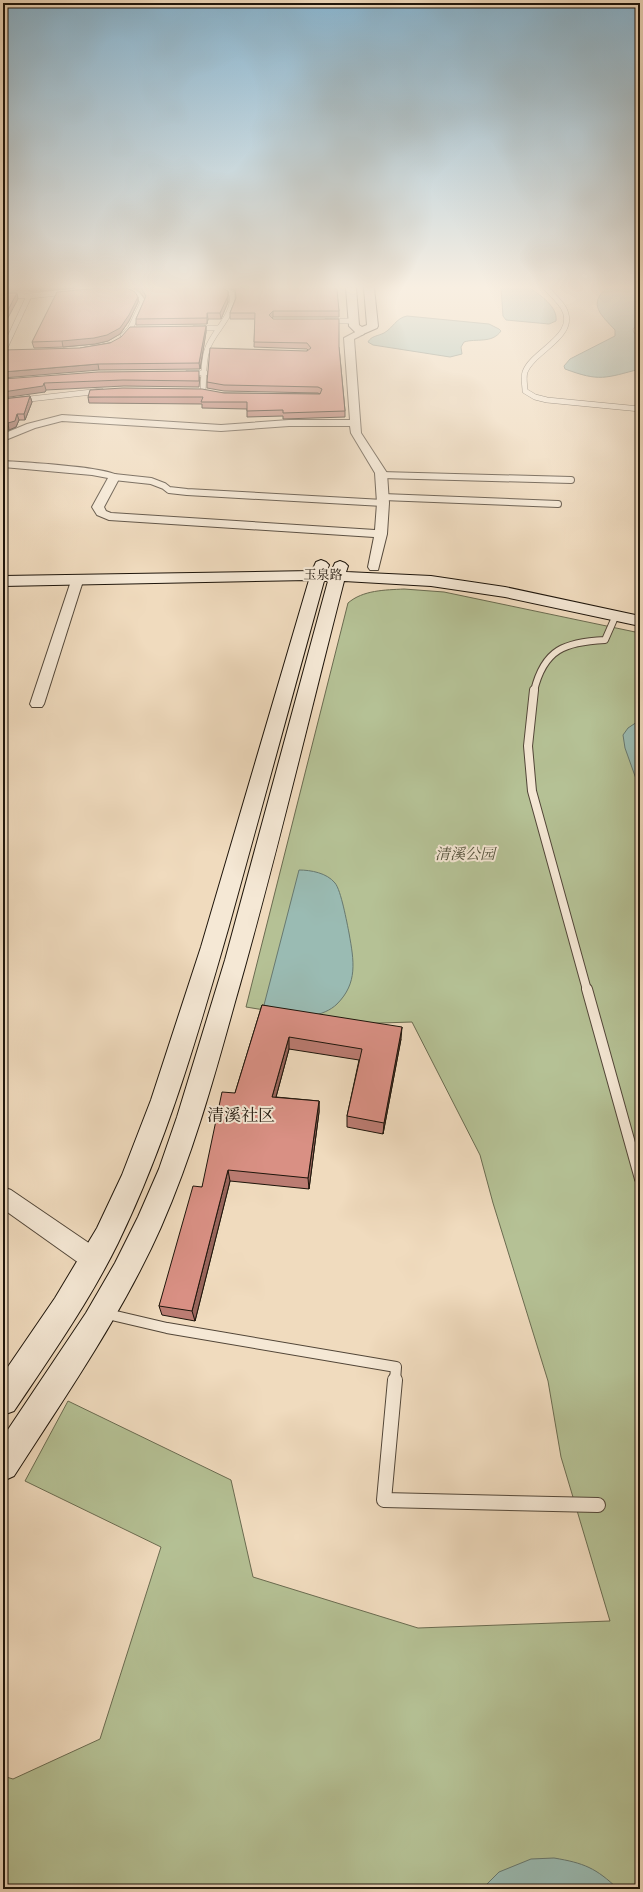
<svg xmlns="http://www.w3.org/2000/svg" width="643" height="1892" font-family="Vollkorn,'Noto Serif SC',serif">
	<rect width="100%" height="100%" fill="#f0dbbe"/>
	<filter id="stains"><feTurbulence type="fractalNoise" baseFrequency=".005" numOctaves="4"/><feColorMatrix values="0 0 0 0 .2 0 0 0 0 .09 0 0 0 0 .02 0 0 0 .5 -.17"/></filter>
	<radialGradient id="worn" r=".72"><stop offset=".6" stop-color="#630" stop-opacity="0"/><stop offset="1" stop-color="#630" stop-opacity=".3"/></radialGradient>
	<!-- green -->
	<path fill="#b5c195" stroke="#6a6b50" d="M 404,589 L 444,592 L 640,633 L 640,1889 L 3,1889 L 3,1776 L 13,1779 L 100,1739 L 161,1547 L 25,1481 L 68,1401 L 231,1480 L 253,1577 L 418,1628 L 610,1621 L 561,1457 L 548,1381 L 493,1203 L 480,1155 L 412,1022 L 349,1024 L 246,1007 L 348,603 C 363,590 385,590 404,589 Z"/>
	<!-- water -->
	<g fill="#9abbb3" stroke="#687970">
		<path d="M 501,288 L 530,288 C 540,295 558,307 556,321 L 549,324 L 506,320 L 503,316 Z"/>
		<path d="M 607,288 L 640,288 L 640,323 L 633,329 L 634,333 L 640,336 L 640,369 C 605,378 600,382 565,369 L 564,366 L 570,359 L 615,336 L 615,330 C 602,316 587,304 607,288 Z"/>
		<path d="M 407,316 L 489,324 L 499,329 L 501,331 C 492,344 476,338 464,342 L 461,347 L 462,354 L 450,357 L 373,345 L 368,342 C 371,336 378,336 384,333 C 393,328 396,318 407,316 Z"/>
		<path d="M 640,720 L 640,790 L 625,748 L 623,735 L 628,728 Z"/>
		<path d="M 299,870 C 311,870 327,873 335,883 C 341,890 347,923 349,933 C 354,961 358,983 337,1004 C 331,1010 320,1015 312,1015 C 296,1015 280,1009 264,1005 Z"/>
		<path d="M 554,1858 C 584,1863 596,1868 618,1889 L 482,1889 L 499,1872 L 531,1859 Z"/>
	</g>
	<g fill="none" stroke-linecap="round" stroke-linejoin="round">
		<!-- lane-far4 casing -->
		<g stroke="#524638" stroke-width="6">
			<g id="lane-far4">
				<path d="M 546,288 C 552,294 558,300 563,307 C 580,336 533,350 525,372 C 523,378 525,385 525,391 L 535,397 L 547,400 L 640,409"/>
				<path d="M 3,295 L 29,296 L 68,292"/>
				<path d="M 327,321 L 354,321"/>
				<path d="M 195,328 L 219,328"/>
				<path d="M 123,336 L 130,329 L 143,302 L 138,295 L 127,288"/>
				<path d="M 3,352 L 29,296"/>
				<path d="M 188,373 L 205,373"/>
				<path d="M 203,391 C 204,378 203,362 207,350 C 213,330 235,317 232,294 L 221,288"/>
				<path d="M 3,402 L 101,391"/>
			</g>
		</g>
		<!-- lane-far3 casing -->
		<g stroke="#524638" stroke-width="8">
			<g id="lane-far3">
				<path d="M 381,475 L 571,480"/>
				<path d="M 114,477 L 151,481 L 164,486 L 169,490 L 187,492 L 383,503"/>
				<path d="M 383,497 L 558,504"/>
				<path d="M 534,691 C 544,649 565,642 605,640 L 616,615"/>
			</g>
		</g>
		<!-- lane-far2 casing -->
		<g stroke="#524638" stroke-width="10">
			<path id="lane-far2" d="M 534,690 L 528,746 L 532,791 L 587,990"/>
		</g>
		<!-- lane-far1 casing -->
		<g stroke="#524638" stroke-width="12">
			<g id="lane-far1">
				<path d="M 587,989 L 640,1179"/>
				<path d="M 103,1313 L 167,1328 L 396,1367 L 395,1381"/>
			</g>
		</g>
		<!-- lane casing -->
		<g stroke="#524638" stroke-width="16">
			<path id="lane" d="M 395,1380 L 384,1500 L 598,1505"/>
		</g>
		<!-- street casing -->
		<g stroke="#524638" stroke-width="2">
			<g id="street">
				<path d="M 361,329 L 364,330 L 364,334 L 354,339 L 361,433 L 387,473 L 389,503 L 387,534 L 378,570 L 370,570 L 368,567 L 374,537 L 109,520 L 97,515 L 92,507 L 108,478 L 92,475 L 3,467 L 3,461 C 21,462 112,467 120,477 L 104,507 L 106,511 L 111,513 L 375,530 L 377,503 L 375,473 L 351,433 L 350,426 L 289,426 L 221,431 L 62,421 L 35,428 L 3,441 L 3,434 L 27,424 L 62,415 L 221,425 L 289,420 L 350,420 L 344,338 Z"/>
				<path d="M 77,577 L 81,578 L 83,581 L 44,704 L 42,707 L 32,707 L 30,704 L 71,581 L 73,578 Z"/>
				<path d="M 3,1187 L 11,1190 L 102,1252 L 105,1260 L 102,1268 L 94,1271 L 86,1268 L 3,1209 Z"/>
			</g>
		</g>
		<!-- secondary casing -->
		<g stroke="#1e150b" stroke-width="2">
			<g id="secondary">
				<path d="M 346,288 L 356,288 L 359,325 L 362,327 L 367,325 L 364,288 L 374,288 L 378,326 L 377,328 L 361,335 L 357,334 L 349,326 Z"/>
				<path d="M 321,560 L 326,562 L 329,565 L 327,571 L 331,572 L 335,563 L 340,561 L 345,563 L 348,566 L 346,572 L 431,576 L 505,587 L 640,616 L 640,626 L 505,597 L 431,586 L 344,581 C 308,721 275,863 235,1002 C 214,1078 193,1154 161,1227 C 122,1315 66,1395 14,1476 L 3,1481 L 3,1437 L 86,1313 L 115,1263 L 138,1217 L 159,1169 L 177,1117 L 225,960 L 328,581 L 324,581 C 292,696 261,811 229,926 C 198,1034 167,1142 118,1243 C 89,1302 51,1356 14,1411 L 3,1415 L 3,1374 L 55,1298 L 97,1228 L 122,1175 L 151,1100 L 201,947 L 309,580 L 3,586 L 3,576 L 312,571 L 316,562 Z"/>
			</g>
		</g>
		<!-- lane-far4 -->
		<use href="#lane-far4" stroke="#f5e8d5" stroke-width="5"/>
		<!-- lane-far3 -->
		<use href="#lane-far3" stroke="#f5e8d5" stroke-width="6"/>
		<!-- lane-far2 -->
		<use href="#lane-far2" stroke="#f5e8d5" stroke-width="8"/>
		<!-- lane-far1 -->
		<use href="#lane-far1" stroke="#f5e8d5" stroke-width="10"/>
		<!-- lane -->
		<use href="#lane" stroke="#f5e8d5" stroke-width="14"/>
		<!-- street -->
		<use href="#street" fill="#f5e8d5" fill-rule="evenodd"/>
		<!-- secondary -->
		<use href="#secondary" fill="#f5e8d5" fill-rule="evenodd"/>
	</g>
	<!-- wall -->
	<g fill="#bb7c72" stroke="#1e150b">
		<path d="M 3,288 L 75,288 L 41,291 L 3,291 Z"/>
		<path d="M 134,288 L 222,288 L 228,302 L 221,319 L 208,319 L 207,324 L 136,325 L 136,319 L 145,299 L 140,292 Z"/>
		<path d="M 228,288 L 335,288 L 339,311 L 339,317 L 273,317 L 272,318 L 273,319 L 339,347 L 345,411 L 345,417 L 283,419 L 283,416 L 247,417 L 247,409 L 202,408 L 202,404 L 89,403 L 88,397 L 224,393 L 320,394 L 318,393 L 224,391 L 207,388 L 207,382 L 307,351 L 308,350 L 307,349 L 254,347 L 255,319 L 230,319 L 230,313 L 236,298 L 236,293 L 234,290 Z"/>
		<path d="M 138,297 L 138,302 L 129,321 L 120,334 L 108,341 L 95,344 L 63,347 L 34,348 L 32,342 Z"/>
		<path d="M 206,326 L 206,332 L 200,369 L 99,370 L 80,348 Z"/>
		<path d="M 200,377 L 199,387 L 124,386 L 46,390 L 45,392 L 3,379 Z"/>
		<path d="M 30,396 L 32,402 L 25,420 L 19,420 L 16,427 L 9,430 L 3,430 L 3,399 Z"/>
		<path d="M 262,1005 L 401,1039 L 383,1134 L 347,1127 L 347,1116 L 359,1060 L 289,1049 L 276,1097 L 319,1101 L 319,1112 L 309,1189 L 230,1181 L 195,1321 L 162,1315 L 159,1306 L 202,1187 L 235,1093 Z"/>
	</g>
	<!-- shaded-wall -->
	<g fill="#98655c" stroke="#1e150b">
		<path d="M 40,288 L 75,288 L 41,291 Z"/>
		<path d="M 228,291 L 228,302 L 221,319 L 220,313 Z"/>
		<path d="M 17,293 L 18,299 L 3,327 L 3,319 Z"/>
		<path d="M 138,297 L 138,302 L 129,321 L 120,334 L 108,341 L 95,344 L 63,347 L 62,341 Z"/>
		<path d="M 273,311 L 273,317 L 269,321 L 269,315 Z"/>
		<path d="M 207,313 L 208,319 L 207,324 Z"/>
		<path d="M 206,326 L 206,332 L 200,369 L 199,363 Z"/>
		<path d="M 98,364 L 99,370 L 3,378 L 3,372 Z"/>
		<path d="M 44,383 L 46,390 L 45,392 L 3,398 L 3,392 Z"/>
		<path d="M 30,396 L 32,402 L 25,420 L 24,414 Z"/>
		<path d="M 17,414 L 19,420 L 16,427 L 9,430 L 8,423 Z"/>
		<path d="M 402,1027 L 401,1039 L 383,1134 L 384,1123 Z"/>
		<path d="M 289,1037 L 289,1049 L 273,1108 L 272,1097 Z"/>
		<path d="M 319,1101 L 319,1112 L 309,1189 L 308,1178 Z"/>
		<path d="M 228,1170 L 230,1181 L 195,1321 L 192,1311 Z"/>
	</g>
	<!-- building -->
	<g fill="#d99084" stroke="#1e150b">
		<path d="M 101,288 L 127,288 L 135,292 L 138,297 L 129,315 L 120,328 L 107,335 L 94,338 L 62,341 L 32,342 L 57,292 Z"/>
		<path d="M 141,288 L 222,288 L 228,291 L 228,296 L 220,313 L 207,313 L 207,318 L 136,319 L 146,296 Z"/>
		<path d="M 235,288 L 335,288 L 335,289 L 337,289 L 339,311 L 273,311 L 269,315 L 273,319 L 339,319 L 339,347 L 345,411 L 283,413 L 283,410 L 247,411 L 247,402 L 201,402 L 203,397 L 88,397 L 90,390 L 123,388 L 202,389 L 224,393 L 320,394 L 322,389 L 318,387 L 224,385 L 207,382 L 210,348 L 307,351 L 311,348 L 307,343 L 254,342 L 255,313 L 230,313 L 236,298 Z"/>
		<path d="M 3,293 L 17,293 L 3,319 Z"/>
		<path d="M 206,326 L 199,363 L 98,364 L 3,372 L 3,350 L 80,348 L 110,343 L 121,337 L 130,327 Z"/>
		<path d="M 199,371 L 199,381 L 123,380 L 44,383 L 43,386 L 3,392 L 3,379 L 98,372 Z"/>
		<path d="M 30,396 L 24,414 L 17,414 L 15,421 L 8,423 L 3,423 L 3,399 Z"/>
		<path d="M 262,1005 L 402,1027 L 384,1123 L 347,1116 L 362,1049 L 289,1037 L 272,1097 L 319,1101 L 308,1178 L 228,1170 L 192,1311 L 159,1306 L 193,1186 L 202,1187 L 222,1092 L 235,1093 Z"/>
	</g>
	<!-- sky -->
	<linearGradient id="sky" x2="0" y2="1"><stop stop-color="#89b7d3"/><stop offset="0.52" stop-color="#f8efe2"/><stop offset="1" stop-color="#f8efe2" stop-opacity="0"/></linearGradient>
	<rect width="643" height="552" fill="url(#sky)"/>
	<g text-anchor="middle" dominant-baseline="central" stroke-width="4" stroke-linejoin="round" paint-order="stroke">
		<!-- far-street labels -->
		<g font-size="13" fill="#1e150b" stroke="#f5e8d5">
			<text transform="translate(323 576) rotate(1)">玉泉路</text>
		</g>
		<!-- park labels -->
		<g font-size="15" font-style="italic" fill="#53513b" stroke="#f5e8d5">
			<text x="465" y="855">清溪公园</text>
		</g>
		<!-- quarter labels -->
		<g font-size="17" fill="#1e150b" stroke="#f5e8d5">
			<text x="241" y="1116">清溪社区</text>
		</g>
	</g>
	<!-- margin -->
	<rect width="643" height="1892" fill="none" stroke="#f0dbbe" stroke-width="16"/>
	<rect x="4" y="4" width="635" height="1884" fill="none" stroke="#1e150b" stroke-width="2"/>
	<rect x="8" y="8" width="627" height="1876" fill="none" stroke="#1e150b"/>
	<rect width="100%" height="100%" filter="url(#stains)"/>
	<rect width="100%" height="100%" fill="url(#worn)"/>
</svg>
